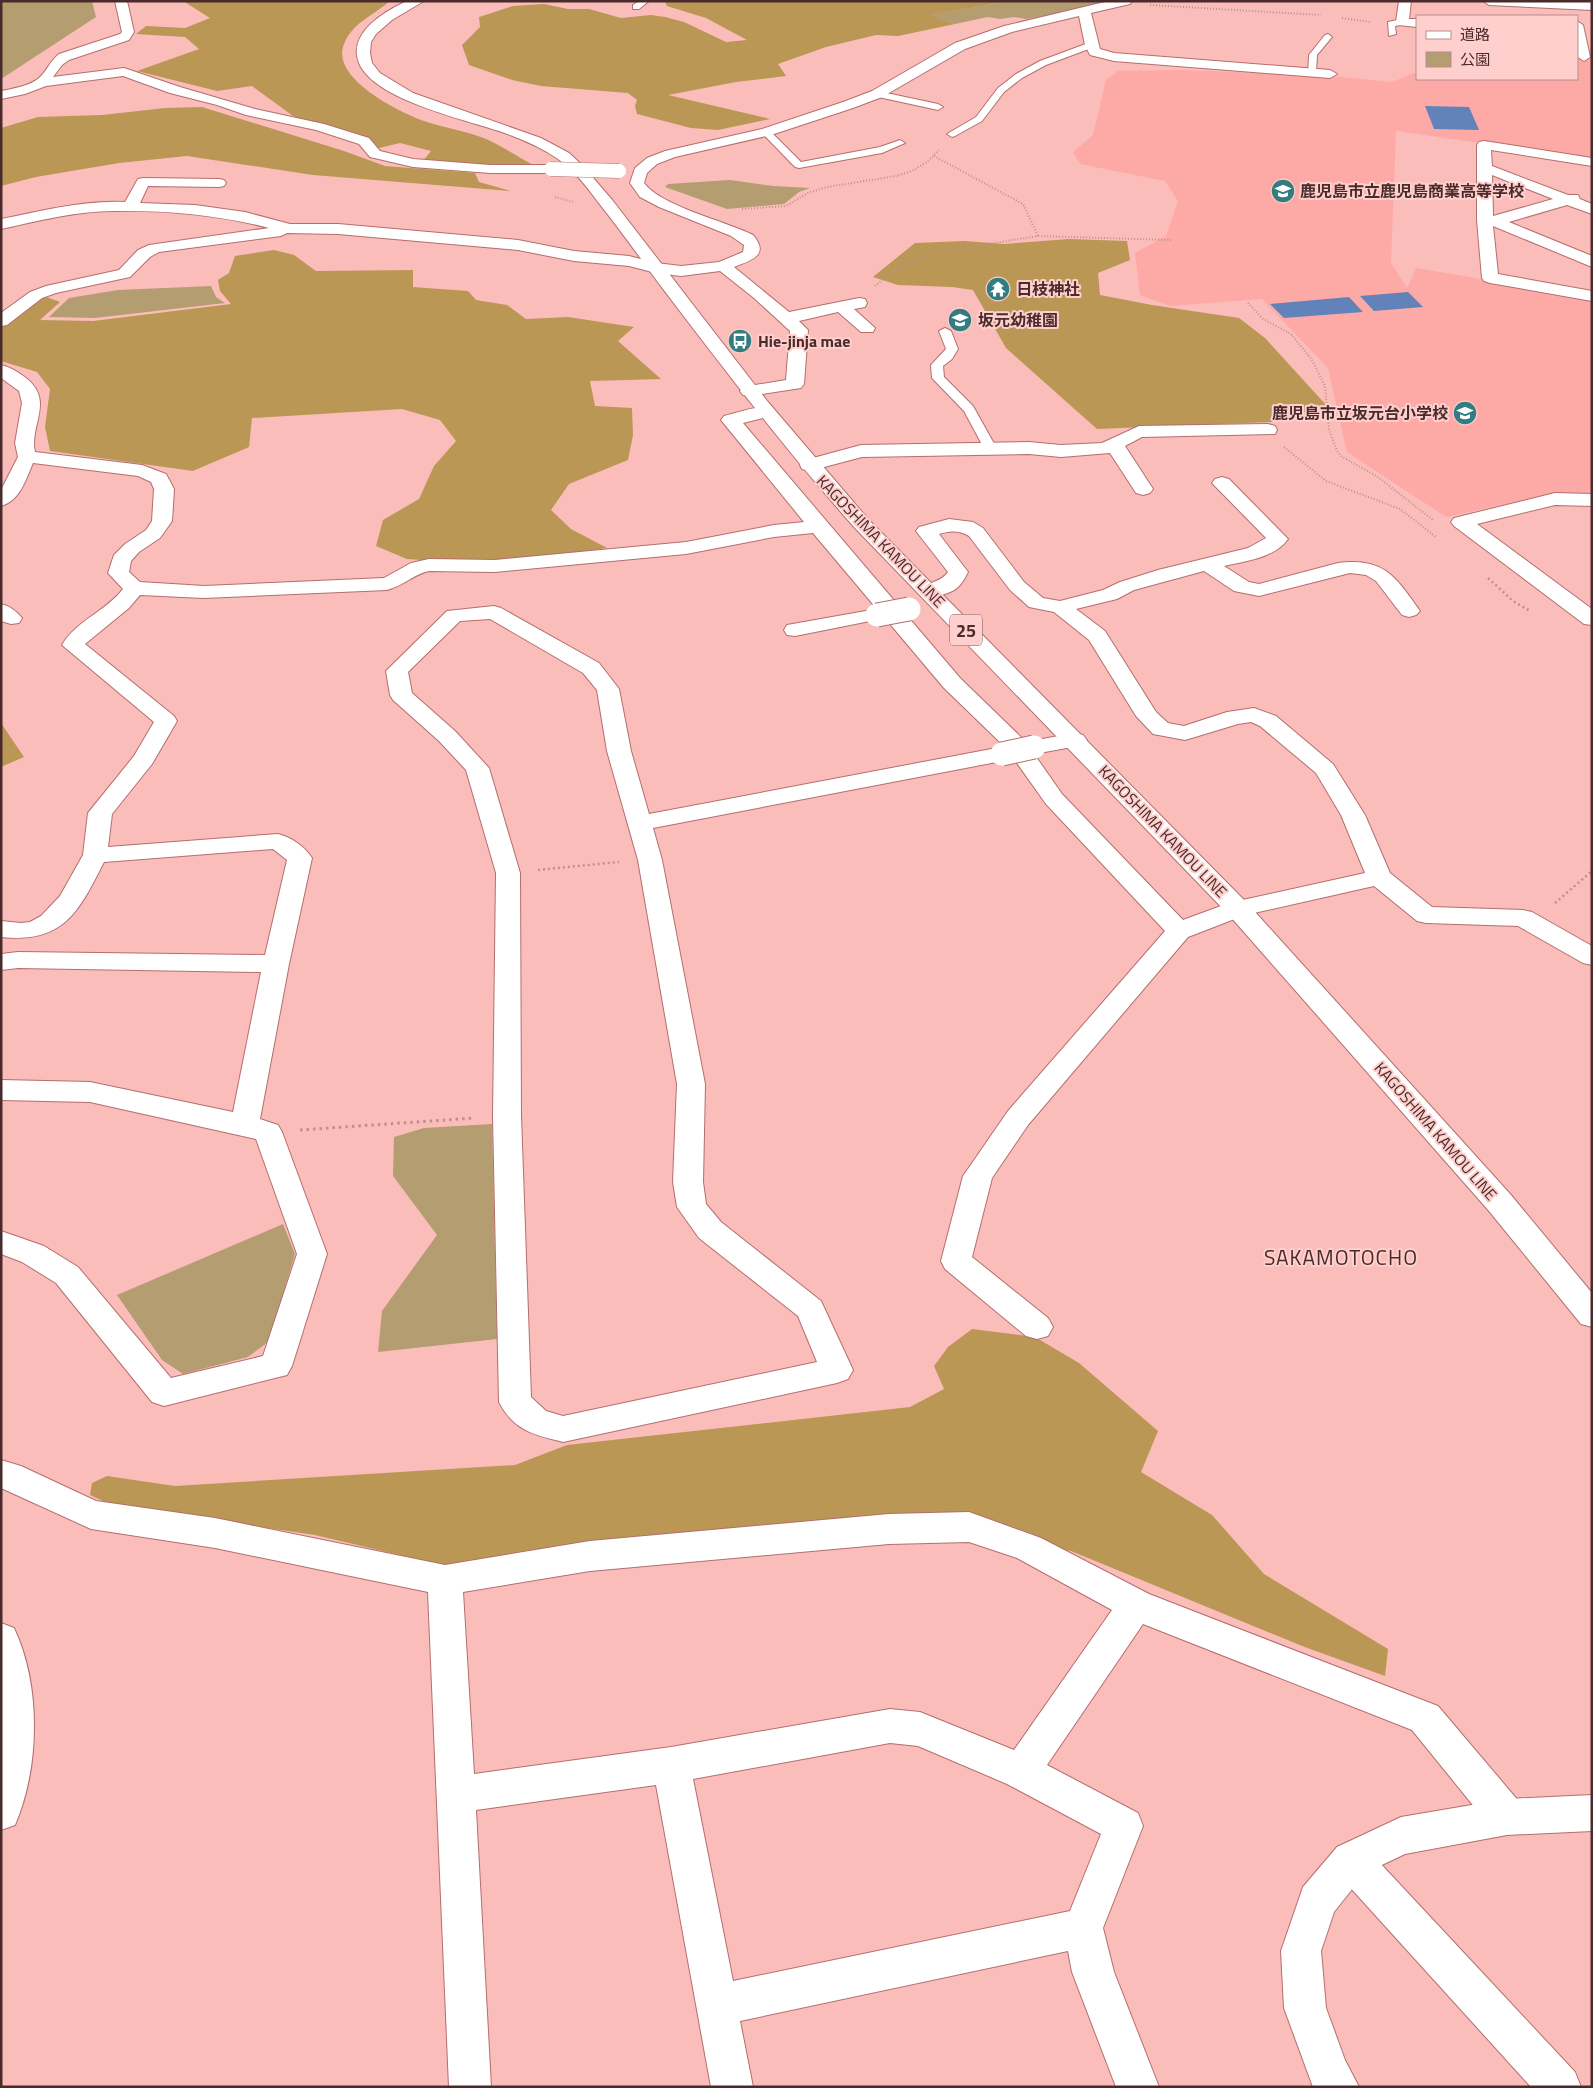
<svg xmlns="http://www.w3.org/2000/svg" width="1593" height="2088" font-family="'Titillium Web','Noto Sans JP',sans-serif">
	<rect width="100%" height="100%" fill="#fbbdba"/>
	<!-- built -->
	<path fill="#fda9a6" d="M 1577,57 L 1592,59 L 1592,159 L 1396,131 L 1391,263 L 1407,288 L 1416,268 L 1592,298 L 1592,495 L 1552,494 L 1446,517 L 1347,452 L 1328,368 L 1262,299 L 1170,306 L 1140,295 L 1135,253 L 1166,236 L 1178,201 L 1165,181 L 1080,164 L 1073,152 L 1093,135 L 1106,80 L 1118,71 L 1182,70 L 1331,76 L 1392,82 L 1417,72 L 1417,79 L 1577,79 Z"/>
	<!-- green -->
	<g fill="#b59d72">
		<path d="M 1,1 L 92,1 L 96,17 L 1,79 Z"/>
		<path d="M 1011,1 L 1105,1 L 1105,4 L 1026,19 L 1014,17 L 1000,19 L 988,17 L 955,24 L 930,15 Z"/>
		<path d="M 730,180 L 773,186 L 810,188 L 799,192 L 784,204 L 727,209 L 665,187 L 668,184 Z"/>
		<path d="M 211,286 L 216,297 L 225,303 L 95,318 L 49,317 L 69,298 L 118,290 Z"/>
		<path d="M 492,1124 L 497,1339 L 378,1352 L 382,1311 L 437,1235 L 393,1176 L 394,1137 L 424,1128 Z"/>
		<path d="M 283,1224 L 295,1254 L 269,1341 L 248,1357 L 183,1374 L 162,1360 L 117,1295 Z"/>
	</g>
	<!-- forest -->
	<g fill="#ba9755">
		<path d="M 183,1 L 390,1 C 374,15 352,23 344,44 C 330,78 399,112 424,121 C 445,128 467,131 486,139 C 502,146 518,157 533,165 L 487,166 L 422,162 L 431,151 L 400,143 L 375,149 L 369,140 L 293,116 L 252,86 L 217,91 L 137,71 L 199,49 L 185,37 L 136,34 L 146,26 L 185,28 L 210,18 Z"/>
		<path d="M 665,1 L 1011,1 L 931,15 L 955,24 L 898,36 L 876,35 L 826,47 L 778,64 L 786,76 L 736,82 L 668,95 L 770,119 L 718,130 L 691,128 L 637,114 L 635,106 L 637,100 L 628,93 L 541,86 L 512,80 L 469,65 L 462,45 L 480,27 L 479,17 L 513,6 L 544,4 L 568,9 L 589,9 L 621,18 L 651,15 L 665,17 L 684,22 L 726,42 L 747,40 L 706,18 L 667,6 Z"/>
		<path d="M 202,107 L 344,151 L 385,166 L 475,173 L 479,182 L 511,191 L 313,175 L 187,156 L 119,163 L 36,177 L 1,186 L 1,128 L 38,117 L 102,115 L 165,108 Z"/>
		<path d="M 1069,239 L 1127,241 L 1130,260 L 1098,273 L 1100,295 L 1152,305 L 1239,318 L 1265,338 L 1327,406 L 1271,422 L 1097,429 L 1006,348 L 973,290 L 952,287 L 898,285 L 873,277 L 915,243 L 965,241 L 1004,244 Z"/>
		<path d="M 274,250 L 294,255 L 316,271 L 413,270 L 413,287 L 468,291 L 476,300 L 507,305 L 526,319 L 568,317 L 634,327 L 618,341 L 661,379 L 590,381 L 595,406 L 632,408 L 633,435 L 628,460 L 569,484 L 551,510 L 571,529 L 607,548 L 495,565 L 407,559 L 376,546 L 383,520 L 419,499 L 434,466 L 456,441 L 440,420 L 402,409 L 252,418 L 249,447 L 193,471 L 50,451 L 45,427 L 50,389 L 37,372 L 1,361 L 1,328 L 41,295 L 60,302 L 40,320 L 93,321 L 231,304 L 220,291 L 218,280 L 229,273 L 235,256 Z"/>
		<path d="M 1,723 L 24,757 L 1,767 Z"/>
		<path d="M 972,1329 L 1035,1337 L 1079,1363 L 1158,1431 L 1141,1472 L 1212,1515 L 1264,1574 L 1388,1649 L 1385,1676 L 1302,1646 L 1071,1551 L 920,1516 L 446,1566 L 315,1535 L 112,1505 L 90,1495 L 92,1483 L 107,1476 L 175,1486 L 515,1465 L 567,1445 L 910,1407 L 944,1389 L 934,1366 L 948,1347 Z"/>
	</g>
	<!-- water -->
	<g fill="#6282ba">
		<path d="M 1425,106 L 1469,107 L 1479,130 L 1434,129 Z"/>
		<path d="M 1408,292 L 1423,307 L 1374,311 L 1360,296 Z"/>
		<path d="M 1349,297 L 1363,312 L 1284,318 L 1270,304 Z"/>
	</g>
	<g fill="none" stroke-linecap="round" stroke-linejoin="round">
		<!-- service casing -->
		<g stroke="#b46e6d" stroke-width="2">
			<g id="service">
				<path d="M 639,1 L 649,1 L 639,9 L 633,9 L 633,5 Z"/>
				<path d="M 1402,19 L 1406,22 L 1405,24 L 1395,26 L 1396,34 L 1389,36 L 1388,22 Z"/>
				<path d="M 1328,34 L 1332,37 L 1317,55 L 1316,73 L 1314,75 L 1308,75 L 1309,55 L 1325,35 Z"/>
				<path d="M 1091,42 L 1095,45 L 1094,47 L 1046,65 L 1022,78 L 1004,92 L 982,121 L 955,136 L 952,137 L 947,134 L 976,117 L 998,88 L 1016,74 L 1040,61 Z"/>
				<path d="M 877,91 L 938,104 L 943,107 L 938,110 L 874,96 L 872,94 Z"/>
				<path d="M 766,129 L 769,130 L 801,162 L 880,147 L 900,140 L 905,143 L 882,153 L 799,168 L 795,167 L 763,134 L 763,130 Z"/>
				<path d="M 945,328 L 951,331 L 958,349 L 952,359 L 943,366 L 944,377 L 973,406 L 997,449 L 996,452 L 986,452 L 964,411 L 932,378 L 931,365 L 946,349 L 939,331 Z"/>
			</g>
		</g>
		<!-- minor casing -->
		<g stroke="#b46e6d" stroke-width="2">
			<g id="minor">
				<path d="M 115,1 L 127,1 L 134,32 L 129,40 L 69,60 L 62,65 L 53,77 L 124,68 L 180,87 L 255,109 L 324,124 L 369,138 L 380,151 L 413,159 L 490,165 L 551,165 L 556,166 L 558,169 L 556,172 L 551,173 L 490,173 L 413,167 L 370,157 L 359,144 L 316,130 L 246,115 L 217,105 L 170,93 L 123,76 L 46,86 L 25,94 L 1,99 L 1,91 C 12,89 30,86 39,78 C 47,71 50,61 59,54 L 120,34 L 122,32 Z"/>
				<path d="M 1109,1 L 1132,1 L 1130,4 L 1091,13 L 1100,49 L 1114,53 L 1330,70 L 1337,74 L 1330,78 L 1114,61 L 1090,55 L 1085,45 L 1079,16 L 1012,32 L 965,49 L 882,97 L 853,108 L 771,135 L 675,157 L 657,164 L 647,173 L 644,183 C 661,206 725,221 753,235 C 770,255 752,260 734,267 L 789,312 L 859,298 L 865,299 L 867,303 L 865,307 L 854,309 L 875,328 L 873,332 L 861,332 L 838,312 L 799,321 L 808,330 L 804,384 L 801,388 L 749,396 L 743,395 L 740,391 L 743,387 L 786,380 L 790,331 L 754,298 L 720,271 L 681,276 L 656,273 L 629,266 L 574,261 L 518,250 L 338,234 L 287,233 L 281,236 L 159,252 L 150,257 L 130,277 L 56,293 L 42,298 L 7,325 L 1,326 L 1,313 L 30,292 L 46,286 L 119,270 L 138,250 L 149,245 L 269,228 C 219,215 165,210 114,211 C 76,211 38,221 1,229 L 1,219 C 42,211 84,200 125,202 L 138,179 L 143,178 L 219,179 L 224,180 L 226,183 L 224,186 L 219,187 L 148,186 L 140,203 L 195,205 L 245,212 L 290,224 L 338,224 L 518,240 L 574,251 L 629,256 L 656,263 L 681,266 L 719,262 L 743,252 L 744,245 L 731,236 L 659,207 L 640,197 L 630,183 L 635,168 L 647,158 L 665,151 L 762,129 L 843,102 L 872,91 L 955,43 L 1004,26 Z"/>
				<path d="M 1399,1 L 1411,1 L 1409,19 L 1417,19 L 1417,27 L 1398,25 L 1396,22 Z"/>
				<path d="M 1483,1 L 1592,2 L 1592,10 L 1489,5 Z"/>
				<path d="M 1577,21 L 1583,25 L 1590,57 L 1584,61 L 1578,57 Z"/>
				<path d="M 1484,141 L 1592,158 L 1592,166 L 1491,150 L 1492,166 L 1568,195 L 1578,195 L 1580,199 L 1592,204 L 1592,214 L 1567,205 L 1509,222 L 1592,256 L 1592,267 L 1493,226 L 1498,274 L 1592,291 L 1592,301 L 1490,283 L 1484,281 L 1482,278 L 1477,220 L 1477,145 L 1479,142 ZM 1492,175 L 1553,199 L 1493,216 Z"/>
				<path d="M 1,365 C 10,367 18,372 26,378 C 55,401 29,425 35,452 L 142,465 L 166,474 L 174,489 L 172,521 L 160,538 L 139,552 L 131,561 L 129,572 L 140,582 L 204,586 L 384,578 L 411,563 L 429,559 L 495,560 L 686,542 L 774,525 L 804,522 L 721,420 L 724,416 C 738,413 757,405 771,408 L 774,412 L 771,416 L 743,423 L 960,678 L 1026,742 L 1075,733 L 1083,735 L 1087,740 L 1083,745 L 1034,754 L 1062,794 L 1183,920 L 1229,903 L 1365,873 L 1341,815 L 1316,773 L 1260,726 L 1251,722 L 1238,724 L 1185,740 L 1153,734 L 1136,716 L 1089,640 L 1054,612 L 1029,607 L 1010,590 L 969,536 C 958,530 950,531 939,534 L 968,572 C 966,576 963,582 959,586 C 952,594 931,599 921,596 L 918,592 C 925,581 940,584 948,572 L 916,531 L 919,527 L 949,519 L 973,522 L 983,528 L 1024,582 L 1043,598 L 1060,601 L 1103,590 L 1120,582 L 1158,570 L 1248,548 L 1266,538 L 1212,483 L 1215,479 L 1222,477 L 1229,479 L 1288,539 C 1275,558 1245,561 1224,566 L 1249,582 L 1259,584 L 1338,563 C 1384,557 1396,577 1420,611 L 1416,615 L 1409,617 L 1402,615 L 1376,581 L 1366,575 L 1350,573 L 1259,596 L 1234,591 L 1204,571 L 1134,590 L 1117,599 L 1076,609 L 1105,631 L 1156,712 L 1168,723 L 1184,726 L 1227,712 L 1254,708 L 1276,716 L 1333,764 L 1365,815 L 1390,873 L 1432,907 L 1523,910 L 1532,912 L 1592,946 L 1592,965 L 1583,963 L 1518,926 L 1426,923 L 1417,921 L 1374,886 L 1245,915 L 1188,937 L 1028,1125 L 992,1178 L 972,1257 L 1048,1318 L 1053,1327 L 1048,1336 L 1037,1339 L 1026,1336 L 945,1269 L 941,1261 L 963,1176 L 968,1169 L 1008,1111 L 1165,931 L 1046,804 L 1012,756 L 1010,759 L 1002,761 L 653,828 L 662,860 L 705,1084 L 703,1182 L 706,1204 L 721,1222 L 821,1301 L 853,1370 L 848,1379 L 837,1383 L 563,1442 C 534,1435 514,1431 499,1402 L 493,1116 L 496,873 L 466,770 L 439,741 L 393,700 L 390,695 L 386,671 L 447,611 L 494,606 L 501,608 L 599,663 L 619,689 L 631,751 L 649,814 L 1002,747 L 1006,748 L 944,688 L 885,618 L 795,636 L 787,635 L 784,630 L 787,625 L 877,609 L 813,533 L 774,537 L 686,554 L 495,572 L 429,571 C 416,573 403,586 387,590 L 204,598 L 140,595 L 129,608 L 85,644 L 174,716 L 177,721 L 152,764 L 112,814 L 108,847 L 278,834 C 291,837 305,847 312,858 L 289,964 L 260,1119 L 278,1125 L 282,1132 L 327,1254 L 292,1366 L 287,1375 L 164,1406 L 152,1402 L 56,1283 L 22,1262 L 1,1254 L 1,1231 L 44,1246 L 78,1267 L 171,1378 L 263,1356 L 297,1254 L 256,1139 L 90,1102 L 1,1100 L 1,1080 L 90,1082 L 233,1112 L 261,972 L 18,968 L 1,970 L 1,954 L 18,952 L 265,955 L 287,860 L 273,849 L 104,862 C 79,911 64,944 1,937 L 1,921 L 21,923 L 30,922 L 41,916 L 60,896 L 83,855 L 88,813 L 134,756 L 154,722 L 62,645 C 76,621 106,611 123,589 L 108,573 L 114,555 L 125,544 L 146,530 L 152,521 L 154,489 L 151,482 L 138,476 L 33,463 C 26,479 20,501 1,506 L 1,490 L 18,457 L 15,443 L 22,403 L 19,391 L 1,378 ZM 490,619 L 583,673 L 597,690 L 607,751 L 638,860 L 677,1084 L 673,1182 L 677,1207 L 699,1238 L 798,1316 L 817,1362 L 563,1416 L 546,1411 L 531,1397 L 521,1116 L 520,873 L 489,768 L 455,731 L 412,693 L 408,672 L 460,621 Z"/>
				<path d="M 1268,424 L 1275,426 L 1277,430 L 1275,434 L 1142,437 L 1125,446 L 1153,489 L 1150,493 L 1143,495 L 1136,493 L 1110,453 L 1061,457 L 1029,454 L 862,457 L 809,471 L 802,469 L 800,465 L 802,461 L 861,445 L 1029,442 L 1061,445 L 1102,443 L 1139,426 Z"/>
				<path d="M 1555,493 L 1592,494 L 1592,506 L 1555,505 L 1477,524 L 1592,609 L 1592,625 L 1584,624 L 1454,526 L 1451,522 L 1454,518 Z"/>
				<path d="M 1,604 C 10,606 16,611 22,618 L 19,623 L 11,624 L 1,621 Z"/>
				<path d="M 1,1460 L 21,1466 L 96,1501 L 215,1518 L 445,1565 L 590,1541 L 889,1514 L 969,1512 L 1041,1538 L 1149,1594 L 1438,1706 L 1521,1804 L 1526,1817 L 1521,1830 L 1507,1835 L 1493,1830 L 1412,1730 L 1143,1624 L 1047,1765 L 1138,1813 L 1143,1826 L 1103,1928 L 1114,1972 L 1159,2087 L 1116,2087 L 1072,1972 L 1068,1951 L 740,2021 L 753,2087 L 711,2087 L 656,1785 L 476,1810 L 491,2087 L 449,2087 L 428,1592 L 215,1548 L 91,1529 L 1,1488 ZM 969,1542 L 1017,1558 L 1112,1610 L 1014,1750 L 920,1712 L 890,1709 L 671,1747 L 474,1774 L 463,1592 L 590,1571 L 889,1544 ZM 890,1743 L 918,1746 L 1007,1784 L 1101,1834 L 1070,1911 L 733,1981 L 693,1779 Z"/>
				<path d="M 1351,1841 L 1365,1847 L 1575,2072 L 1581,2087 L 1531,2087 L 1337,1873 L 1331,1860 L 1337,1847 Z"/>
			</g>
		</g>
		<!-- tertiary casing -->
		<g stroke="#b46e6d" stroke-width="2">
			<g id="tertiary">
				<path d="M 1,1623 L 14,1628 C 41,1685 40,1767 15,1825 L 1,1830 Z"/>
				<path d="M 1592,1795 L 1592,1831 L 1507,1835 L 1405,1854 L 1365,1873 L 1334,1912 L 1321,1951 L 1326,2008 L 1345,2060 L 1359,2087 L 1313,2087 L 1284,2008 L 1281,1951 L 1303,1887 L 1337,1847 L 1401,1817 L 1507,1799 Z"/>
			</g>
		</g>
		<!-- primary casing -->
		<g stroke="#b46e6d" stroke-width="2">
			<path id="primary" d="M 407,1 L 424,1 L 392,20 L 376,34 L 371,42 L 370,53 L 372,63 L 380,73 L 413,93 L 541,138 L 569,153 L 583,166 L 613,201 L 768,402 L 868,519 L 1247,903 L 1511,1195 L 1592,1293 L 1592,1327 L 1581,1324 L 1489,1211 L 1229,915 L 854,527 C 784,448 721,365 657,281 C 638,255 619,228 598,202 C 587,187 574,170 558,159 C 541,147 521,139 502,132 C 467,120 374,100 359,63 C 347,33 385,11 407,1 Z"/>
		</g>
		<!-- path-far2 -->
		<g stroke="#c28e8c" stroke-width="2" stroke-dasharray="1 2" stroke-linecap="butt">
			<path d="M 1150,5 L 1321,15"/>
			<path d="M 1342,18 L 1370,22"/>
			<path d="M 934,156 L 1023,204 L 1038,236"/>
			<path d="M 555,197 L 573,202"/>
			<path d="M 742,209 L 786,206 L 808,193 L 827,187 L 896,176 L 912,171 L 927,162 L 939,150"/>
			<path d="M 875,286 L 901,265 L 944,251 L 1038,236 L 1171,240"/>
			<path d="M 1248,303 L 1263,319 L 1291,334 L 1312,360 L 1325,386 L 1329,430 L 1337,451 L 1341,456 L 1378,477 L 1433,520"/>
			<path d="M 1284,447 L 1326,481 L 1400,509 L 1436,537"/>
		</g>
		<!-- path-far1 -->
		<g stroke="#c28e8c" stroke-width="2.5" stroke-dasharray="2 3" stroke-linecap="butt">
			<path d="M 1488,578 L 1513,601 L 1530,611"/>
			<path d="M 538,870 L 619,862"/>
			<path d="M 1555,903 L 1592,871"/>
		</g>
		<!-- path -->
		<path stroke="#c28e8c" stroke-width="3" stroke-dasharray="2.5 4" stroke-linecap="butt" d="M 300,1130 L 474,1118"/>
		<!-- service -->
		<use href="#service" fill="#fff" fill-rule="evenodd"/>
		<!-- minor -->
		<use href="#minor" fill="#fff" fill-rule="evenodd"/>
		<!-- tertiary -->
		<use href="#tertiary" fill="#fff" fill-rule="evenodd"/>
		<!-- primary -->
		<use href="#primary" fill="#fff" fill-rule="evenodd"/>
		<!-- minor-bridge-far1 casing -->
		<g stroke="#b46e6d" stroke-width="15" stroke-linecap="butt">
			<path id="minor-bridge-far1" d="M 551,169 L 619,171"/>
		</g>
		<!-- minor-bridge casing -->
		<g stroke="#b46e6d" stroke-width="25" stroke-linecap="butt">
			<g id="minor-bridge">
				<path d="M 877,615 L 909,609"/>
				<path d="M 1002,754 L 1034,747"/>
			</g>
		</g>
		<!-- minor-bridge-far1 -->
		<use href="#minor-bridge-far1" stroke="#fff" stroke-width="14"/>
		<!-- minor-bridge -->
		<use href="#minor-bridge" stroke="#fff" stroke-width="23"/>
	</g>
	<!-- icons -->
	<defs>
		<g id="school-disc" transform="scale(1.25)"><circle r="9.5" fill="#337c81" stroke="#fecfcc"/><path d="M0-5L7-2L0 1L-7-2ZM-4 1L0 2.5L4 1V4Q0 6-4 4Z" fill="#fff"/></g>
		<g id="temple-disc" transform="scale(1.25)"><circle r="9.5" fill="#337c81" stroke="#fecfcc"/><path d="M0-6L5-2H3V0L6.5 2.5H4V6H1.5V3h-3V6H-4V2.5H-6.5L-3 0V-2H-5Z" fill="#fff"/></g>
		<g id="bus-disc" transform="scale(1.25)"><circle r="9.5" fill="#337c81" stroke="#fecfcc"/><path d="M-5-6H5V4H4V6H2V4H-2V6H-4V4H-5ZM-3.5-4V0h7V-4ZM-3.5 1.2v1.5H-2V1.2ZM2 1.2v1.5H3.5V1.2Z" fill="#fff"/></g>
	</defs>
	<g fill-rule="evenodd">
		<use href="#school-disc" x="1283" y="191"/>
		<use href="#temple-disc" x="998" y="289"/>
		<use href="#school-disc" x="960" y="320"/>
		<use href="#bus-disc" x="740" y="341"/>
		<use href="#school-disc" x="1465" y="413"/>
	</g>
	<g text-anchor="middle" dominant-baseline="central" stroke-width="4" stroke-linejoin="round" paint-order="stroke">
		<!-- far-poi labels -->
		<g font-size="16" font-weight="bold" fill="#492b2b" stroke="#fecfcc" text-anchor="start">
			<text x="1300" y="191">鹿児島市立鹿児島商業高等学校</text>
			<text x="1016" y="289">日枝神社</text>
			<text x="978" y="320">坂元幼稚園</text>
			<text x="758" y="341">Hie-jinja mae</text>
			<text x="1448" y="413" text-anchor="end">鹿児島市立坂元台小学校</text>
		</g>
		<!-- far-street labels -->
		<g font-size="16" fill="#492b2b" stroke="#fecfcc">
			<text transform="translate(881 541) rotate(46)">KAGOSHIMA KAMOU LINE</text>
			<text transform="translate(1163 831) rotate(46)">KAGOSHIMA KAMOU LINE</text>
			<text transform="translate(1436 1131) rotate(49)">KAGOSHIMA KAMOU LINE</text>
		</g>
		<!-- shield labels -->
		<rect fill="#fecfcc" stroke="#7f5c5b" stroke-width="1" x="950" y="614.5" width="32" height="31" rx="4"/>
		<g font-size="18" font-weight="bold" fill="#492b2b">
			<text x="966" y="630">25</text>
		</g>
		<!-- quarter labels -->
		<g font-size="21" letter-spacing="1" fill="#492b2b" stroke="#fecfcc">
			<text x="1341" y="1257">SAKAMOTOCHO</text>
		</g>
	</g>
	<!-- border -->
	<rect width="1593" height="2088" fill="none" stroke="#492b2b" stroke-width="5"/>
	<!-- legend -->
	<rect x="1416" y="15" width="162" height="65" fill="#fecfcc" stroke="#b68d8c"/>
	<rect x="1426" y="31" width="25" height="8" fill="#ffffff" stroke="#b68d8c"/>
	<text x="1460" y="40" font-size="15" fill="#492b2b">道路</text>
	<rect x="1426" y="52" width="25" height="15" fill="#b59d72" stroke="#b68d8c"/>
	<text x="1460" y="65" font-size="15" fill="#492b2b">公園</text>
</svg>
